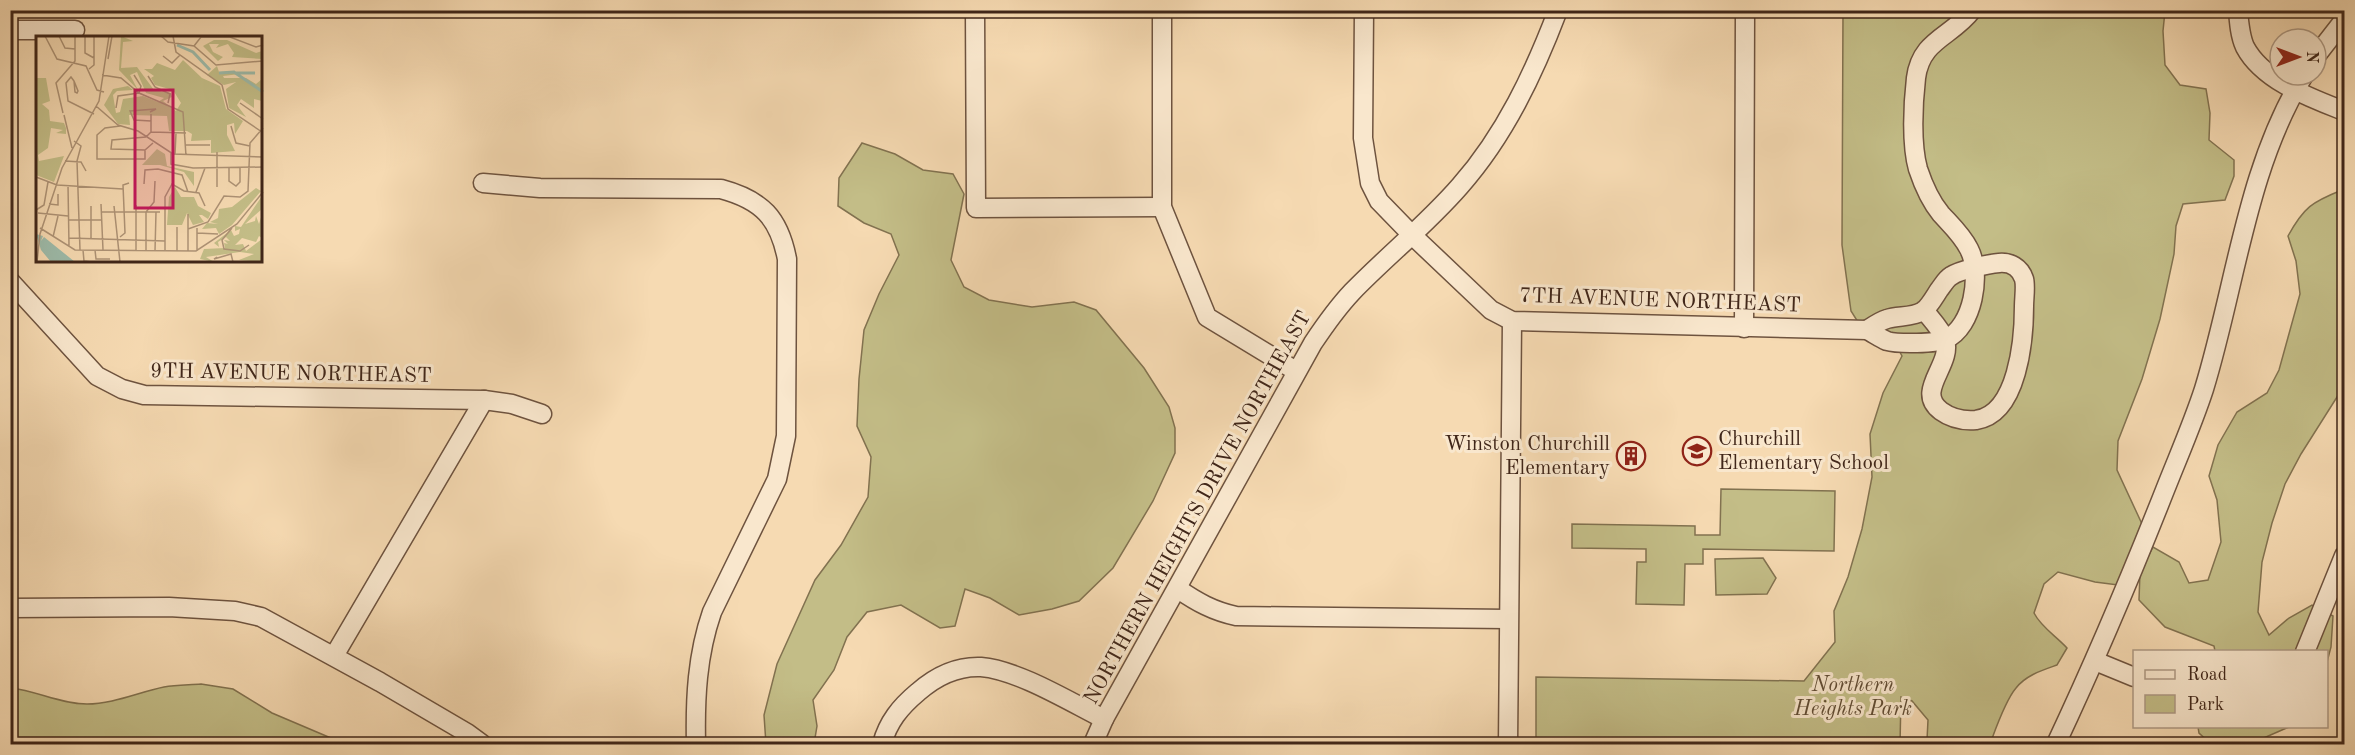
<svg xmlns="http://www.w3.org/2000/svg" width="2355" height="755" font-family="'Old Standard TT',serif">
	<rect width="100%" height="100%" fill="#f6dab2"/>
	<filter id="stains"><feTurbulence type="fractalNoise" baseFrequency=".00333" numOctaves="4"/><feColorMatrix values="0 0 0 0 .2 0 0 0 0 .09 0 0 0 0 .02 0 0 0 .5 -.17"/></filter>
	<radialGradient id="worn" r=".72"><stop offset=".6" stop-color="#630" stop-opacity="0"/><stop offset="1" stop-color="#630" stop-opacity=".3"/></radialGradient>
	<!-- green -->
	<g fill="#c3bd87" stroke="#827250" stroke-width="1.5">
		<path d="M 1843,11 L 2165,11 L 2163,31 L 2165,65 L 2180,85 L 2206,89 L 2210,113 L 2209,140 L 2234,160 L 2234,176 L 2225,200 L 2183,204 L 2176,226 L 2174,254 L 2160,319 L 2142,379 L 2118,441 L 2117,470 L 2142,524 L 2118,585 L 2095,582 L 2058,572 L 2044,584 L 2034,613 C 2041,627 2056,636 2067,648 L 2057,665 C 2043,670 2026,675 2016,688 C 2005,701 1996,728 1990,744 L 1924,744 L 1927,740 L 1928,720 L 1912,701 L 1901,697 L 1900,744 L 1536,744 L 1536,677 L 1804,681 L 1835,642 L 1834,611 L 1848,577 L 1862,529 L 1872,477 L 1870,434 L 1883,393 L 1902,356 L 1892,338 L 1868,338 L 1851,311 L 1842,245 Z"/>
		<path d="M 862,143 L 895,154 L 923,170 L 953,174 L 964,194 L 951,260 L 964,287 L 989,300 L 1032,307 L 1074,302 L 1096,310 L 1144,368 L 1169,407 L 1175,428 L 1175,453 L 1153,501 L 1113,568 L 1079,601 L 1052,609 L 1019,615 L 990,598 L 965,589 L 955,626 L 940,628 L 901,605 L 867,612 L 847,637 L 834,670 L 813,700 L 817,726 L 814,744 L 766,744 L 764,715 L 777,664 L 815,580 L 841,545 L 868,497 L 871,457 L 857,426 L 859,379 L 864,330 L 879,294 L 899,255 L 891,234 L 864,223 L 838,206 L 839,178 Z"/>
		<path d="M 2342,190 L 2344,190 L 2344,386 L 2301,454 L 2285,484 L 2272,523 L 2262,562 L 2258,612 L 2269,635 L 2289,618 L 2312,605 L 2333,616 L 2331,647 L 2327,662 L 2326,652 L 2215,651 L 2214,646 L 2165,627 L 2139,600 L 2140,572 L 2153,547 L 2179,562 L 2189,583 L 2208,580 L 2221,542 L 2217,500 L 2209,476 L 2218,445 L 2237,412 L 2267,393 L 2279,370 L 2300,294 L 2296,261 L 2288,236 C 2304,207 2312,202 2342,190 Z"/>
		<path d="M 1721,489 L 1835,491 L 1834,551 L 1703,549 L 1703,564 L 1685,564 L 1684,605 L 1636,604 L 1637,562 L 1646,562 L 1646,549 L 1572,548 L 1572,524 L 1695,526 L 1695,535 L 1720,535 Z"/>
		<path d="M 1763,558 L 1776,578 L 1767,594 L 1716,595 L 1715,559 Z"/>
		<path d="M 201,684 L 233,689 L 272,713 L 345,744 L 11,744 L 11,688 C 37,691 61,704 87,704 C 113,704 139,692 164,687 C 176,685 189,685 201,684 Z"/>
		<path d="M 2198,727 L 2198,726 L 2289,727 L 2250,744 L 2211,744 L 2199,733 Z"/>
	</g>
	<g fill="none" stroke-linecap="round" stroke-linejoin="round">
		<!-- minor casing -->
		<g stroke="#6e533f" stroke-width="21">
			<g id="minor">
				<path d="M 975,10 L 976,208 L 1162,207"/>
				<path d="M 1162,10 L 1162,207 L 1207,317 L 1296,371"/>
				<path d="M 1364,10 L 1363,138 L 1370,183 L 1379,201 L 1412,235 L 1491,310 L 1512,321 L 1867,330 C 1873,333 1880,338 1887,341 C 1897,344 1936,344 1946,339 C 1973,327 1982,274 1969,249 C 1962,235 1951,225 1941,214 C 1931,202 1923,184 1918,169 C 1911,144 1913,104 1916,78 C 1921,39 1952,37 1972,10"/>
				<path d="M 2238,10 C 2239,23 2240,36 2245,47 C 2263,81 2311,98 2344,111"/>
				<path d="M 10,30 L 75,30"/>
				<path d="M 2316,56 L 2344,20"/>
				<path d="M 483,183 L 540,188 L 721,189 C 762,200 779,218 787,259 L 786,436 L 777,479 L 712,612 C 697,655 695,699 696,744"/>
				<path d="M 10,281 L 97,376 L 122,389 L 144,395 L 484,400 L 512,404 L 542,414"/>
				<path d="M 1744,328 L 1745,10"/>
				<path d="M 1867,330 C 1873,326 1880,321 1887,319 C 1898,315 1912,318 1923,311 C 1929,307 1935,296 1939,290 C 1943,285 1946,279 1951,276 C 1959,270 1989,264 1999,263 C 2010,262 2020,267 2024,279 C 2026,286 2024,298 2024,306 C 2024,339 2018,414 1976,420 C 1964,421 1952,419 1941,411 C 1914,391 1953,365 1945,340 C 1942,330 1931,319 1924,310"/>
				<path d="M 1178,589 C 1197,602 1213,611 1236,616 L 1508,619"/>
				<path d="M 10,608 L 169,607 L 235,611 L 261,617 L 380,682 L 467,733 L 482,744"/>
				<path d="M 2305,652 L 2344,556"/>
				<path d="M 334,656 L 484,400"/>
				<path d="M 2095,661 L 2134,677"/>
				<path d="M 882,744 C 888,722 900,707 918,692 C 935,677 957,666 981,667 C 1018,670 1070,702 1104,719"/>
				<path d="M 1093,744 L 1104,719 L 1313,343 C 1325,325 1337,308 1352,292 C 1387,256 1427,224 1460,186 C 1505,135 1534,73 1558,10"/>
				<path d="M 1508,744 L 1512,321"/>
				<path d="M 2056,744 C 2095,661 2131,576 2165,490 C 2178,457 2193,423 2204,389 C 2236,285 2246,169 2304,75"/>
			</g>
		</g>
		<!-- minor -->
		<use href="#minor" stroke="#f9e7cd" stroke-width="18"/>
	</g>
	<!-- icons -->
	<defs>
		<g id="school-ring" transform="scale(1.5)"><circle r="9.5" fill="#f9e7cd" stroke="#8f2418" stroke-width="1.5"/><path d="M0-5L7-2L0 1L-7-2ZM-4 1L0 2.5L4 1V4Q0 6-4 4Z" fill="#8f2418"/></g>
		<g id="building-ring" transform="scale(1.5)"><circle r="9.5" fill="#f9e7cd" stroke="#8f2418" stroke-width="1.5"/><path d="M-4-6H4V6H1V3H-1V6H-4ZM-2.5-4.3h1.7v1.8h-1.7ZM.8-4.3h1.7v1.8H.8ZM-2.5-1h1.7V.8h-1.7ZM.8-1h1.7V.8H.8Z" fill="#8f2418"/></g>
	</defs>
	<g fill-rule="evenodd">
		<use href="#school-ring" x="1697" y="451"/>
		<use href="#building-ring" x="1631" y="456"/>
	</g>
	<g text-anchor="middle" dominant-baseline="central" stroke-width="6" stroke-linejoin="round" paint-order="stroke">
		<!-- street labels -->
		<g font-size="21" fill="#402619" stroke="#f9e7cd">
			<text transform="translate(1660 301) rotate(2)">7TH AVENUE NORTHEAST</text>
			<text transform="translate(291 374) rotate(1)">9TH AVENUE NORTHEAST</text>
			<text transform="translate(1198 508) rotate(-61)">NORTHERN HEIGHTS DRIVE NORTHEAST</text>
		</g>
		<!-- poi labels -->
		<g font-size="21" fill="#402619" stroke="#f9e7cd" text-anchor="start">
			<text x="1718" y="439">Churchill<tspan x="1718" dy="24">Elementary School</tspan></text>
			<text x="1610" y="444" text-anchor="end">Winston Churchill<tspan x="1610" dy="24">Elementary</tspan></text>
		</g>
		<!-- park labels -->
		<g font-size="21" font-style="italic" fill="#614c34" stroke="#f9e7cd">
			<text x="1853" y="685">Northern<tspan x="1853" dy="24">Heights Park</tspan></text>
		</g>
	</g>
	<!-- overview -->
	<g transform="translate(36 36)">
		<rect width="226" height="226" fill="#f6dab2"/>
		<path d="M 85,0 L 97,5 L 87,6 L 85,32 L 101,31 L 118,54 L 135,57 L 136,61 L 127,65 L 140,75 L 145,67 L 137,54 L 119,49 L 115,42 L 118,40 L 108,33 L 116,33 L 121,27 L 139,34 L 147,24 L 166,42 L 184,50 L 190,73 L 207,85 L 199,98 L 198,87 L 191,89 L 191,99 L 199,115 L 175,117 L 175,104 L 155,105 L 156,98 L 151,95 L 133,95 L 131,80 L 93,79 L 94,89 L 82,88 L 68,69 L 77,53 L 92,50 L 97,54 L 81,55 L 77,59 L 80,77 L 84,76 L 87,63 L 107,60 L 122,66 L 128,62 L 110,57 L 101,36 L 94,39 L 102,54 L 83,34 ZM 178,4 L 191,4 L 220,17 L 226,15 L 226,23 L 196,21 L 198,17 L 192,8 L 180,12 L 183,8 L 173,8 L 177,16 L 187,21 L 182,25 L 167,10 ZM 181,30 L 183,36 L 220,36 L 187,40 L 188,42 L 210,42 L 220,48 L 226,43 L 226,65 L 218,63 L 218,72 L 205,63 L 201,69 L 210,81 L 193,72 L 190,53 L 200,46 L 188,49 L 171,39 ZM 0,42 L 10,42 L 14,65 L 6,68 L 13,74 L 14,85 L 28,87 L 30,92 L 30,98 L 20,97 L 27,94 L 15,92 L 12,112 L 2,119 L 3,125 L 28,120 L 18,146 L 0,139 ZM 121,113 L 129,118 L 131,130 L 158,136 L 158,150 L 148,136 L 124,129 L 106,129 ZM 139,151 L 145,161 L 158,161 L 162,170 L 175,177 L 172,183 L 166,179 L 163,179 L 168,186 L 157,189 L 151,177 L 146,189 L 131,189 L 133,161 ZM 220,152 L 225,155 L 196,189 L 183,198 L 180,192 L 166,193 L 171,187 L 182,188 L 174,186 L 182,182 L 183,173 L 196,171 ZM 226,160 L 226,173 L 209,188 L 219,185 L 220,180 L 223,188 L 226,178 L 226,202 L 223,200 L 220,206 L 206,202 L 199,209 L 207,208 L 210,215 L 226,203 L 226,226 L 203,224 L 218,218 L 204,216 L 170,221 L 178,226 L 164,223 L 168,213 L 189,212 L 188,207 L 192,208 L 188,204 L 194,205 L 190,201 L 182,206 L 183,211 L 178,207 L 195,194 L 198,200 L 203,198 L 204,193 L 199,195 L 199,190 L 205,191 Z" fill="#c3bd87"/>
		<path d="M 0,198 L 7,200 L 5,205 L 8,201 L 39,226 L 15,226 L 5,214 Z" fill="#9dbbaa"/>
		<path fill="none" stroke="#9dbbaa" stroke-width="3" d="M 141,9 L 157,16 L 174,34M 183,37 L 198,36 L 227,56M 199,37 L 219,37"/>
		<path fill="none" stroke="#ad9275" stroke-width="1.5" d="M 9,0 L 21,23 L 50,30 L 61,54 L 68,56M 23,0 L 29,12 L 39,13M 49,0 L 49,17 L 58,22M 125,0 L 132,6 L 158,10 L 180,29 L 227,25M 137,0 L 140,16 L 186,49 L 192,73 L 226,96M 158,10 L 165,1 L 194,1 L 220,11 L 227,9M 127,20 L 136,27 L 144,19M 72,23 L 76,0M 53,33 L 58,29 L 58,0M 66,39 L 85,42 L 103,57 L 147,76 L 150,120M 112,40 L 119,51 L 134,58 L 132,67M 38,45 L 35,41 L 30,47 L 32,65 L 58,78M 38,45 L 42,55 L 41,57 L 39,56 ZM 204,67 L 227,83M 60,70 L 82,89 L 102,95 L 137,118 L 227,121M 80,72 L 82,60 L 103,57 L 105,50 L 98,39M 114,76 L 120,73 L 94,75 L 98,84 L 115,85M 27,77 L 20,47 L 39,25 L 39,0M 28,79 L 36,112M 84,90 L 69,92 L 61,99 L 61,123 L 109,123 L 109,114M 195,90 L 200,107 L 214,110M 115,96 L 150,97M 110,101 L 76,104 L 75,113 L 109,114 L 117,107M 110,101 L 115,96 L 115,78M 38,105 L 45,110 L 41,125 L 44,214M 150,109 L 174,109M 135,117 L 135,128 L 157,132 L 227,131M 139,118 L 140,97M 29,125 L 45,126 L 50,135M 193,131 L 193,145 L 200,150 L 204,146 L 204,131M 0,141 L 21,149M 108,148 L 109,134 L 122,133 L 146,139 L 152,156M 21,149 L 87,153M 32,149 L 33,210M 181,151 L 181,116M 160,156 L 169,132M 13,168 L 22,169 L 22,158M 65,168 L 67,214M 55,170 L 55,203M 78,170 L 84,226M 0,174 L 8,169 L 12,146M 66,176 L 124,176M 2,177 L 32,180M 32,184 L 66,184M 141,191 L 141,215M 4,192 L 39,214 L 160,215 L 201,188 L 227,156M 161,192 L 161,215M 196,192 L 186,204 L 188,213 L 204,215 L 213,209M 152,193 L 172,186 L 188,160 L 204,161 L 212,155 L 214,107 L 227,92M 161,197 L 182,198M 17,201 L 22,180M 84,201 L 89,197 L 87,149 L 93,147M 33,202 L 129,205M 47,214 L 48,225 L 55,226M 59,214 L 60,223 L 74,223M 100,215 L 100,169M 110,215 L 110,176 L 118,166 L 119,145M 119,215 L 120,176M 129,215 L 129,161 L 136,148 L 148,155 L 163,157 L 169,170M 152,215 L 152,178M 181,221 L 178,223 L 195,218 L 197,226M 1,226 L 4,198 L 26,132 L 63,65 L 73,0"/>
		<path fill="#c2185b" fill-opacity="0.15" stroke="#c2185b" stroke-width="3" d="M 99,54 L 137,54 L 137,172 L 99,172 Z"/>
		<rect width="226" height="226" fill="none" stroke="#402619" stroke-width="3"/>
	</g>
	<!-- margin -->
	<rect width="2355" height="755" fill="none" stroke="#f6dab2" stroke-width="36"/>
	<rect x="12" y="12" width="2331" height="731" fill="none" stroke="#402619" stroke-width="3"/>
	<rect x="18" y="18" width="2319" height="719" fill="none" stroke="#402619" stroke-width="1.5"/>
	<!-- legend -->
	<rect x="2133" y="650" width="195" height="78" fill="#f9e7cd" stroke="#af9a85" stroke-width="1.5"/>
	<rect x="2145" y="670" width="30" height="9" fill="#f9e7cd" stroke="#af9a85" stroke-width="1.5"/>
	<text x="2187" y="680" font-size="18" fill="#402619">Road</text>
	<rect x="2145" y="695" width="30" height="18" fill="#c3bd87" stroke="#af9a85" stroke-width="1.5"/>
	<text x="2187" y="710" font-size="18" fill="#402619">Park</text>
	<!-- north arrow -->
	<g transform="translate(2298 57) rotate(90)"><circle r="28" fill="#f9e7cd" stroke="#af9a85" stroke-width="1.5"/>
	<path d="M0-4.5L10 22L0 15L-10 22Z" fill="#8f2418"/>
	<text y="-9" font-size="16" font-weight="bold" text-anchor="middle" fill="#402619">N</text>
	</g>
	<rect width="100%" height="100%" filter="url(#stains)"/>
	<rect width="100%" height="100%" fill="url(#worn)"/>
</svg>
